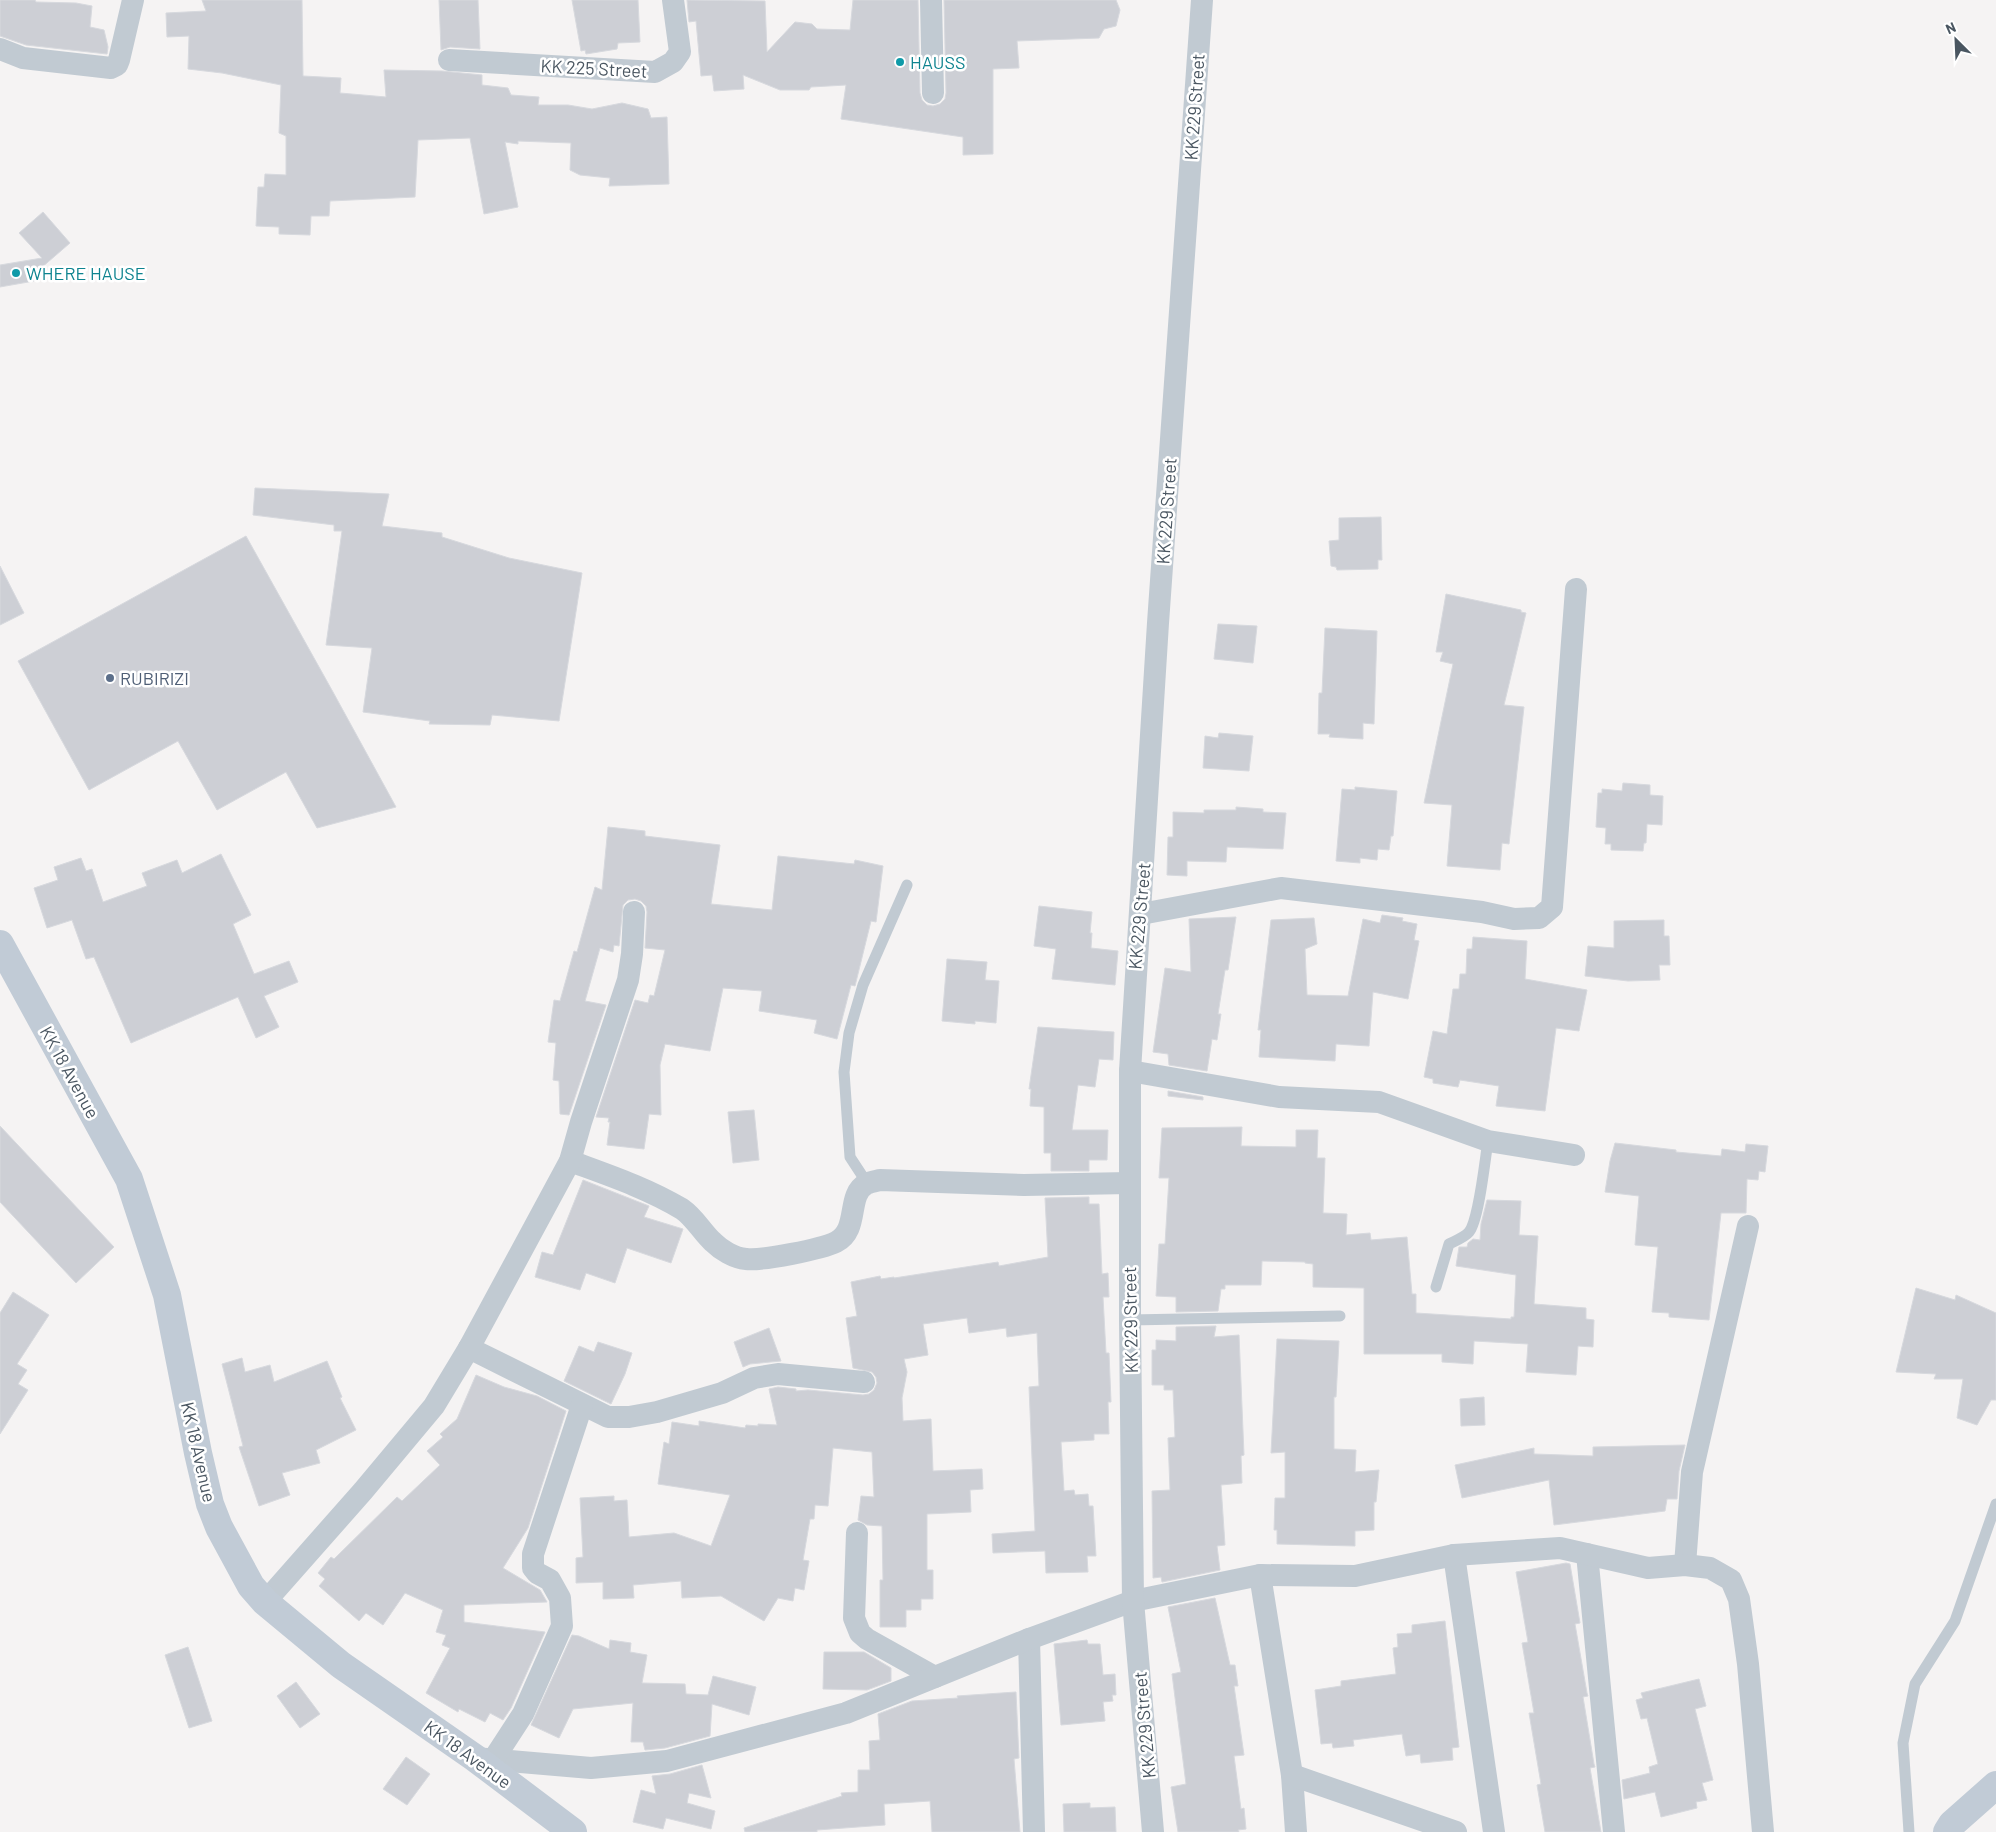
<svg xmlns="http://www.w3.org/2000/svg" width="1996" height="1832" font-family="Barlow,sans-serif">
	<rect width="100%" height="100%" fill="#f5f3f3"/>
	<!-- building -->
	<g fill="#cdcfd5" stroke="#d7d9de">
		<path d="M 0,0 L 35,0 L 36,2 L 76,3 L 92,6 L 90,27 L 104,30 L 108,47 L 107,54 L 26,45 L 0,36 Z"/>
		<path d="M 202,0 L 302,0 L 303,76 L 341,78 L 340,93 L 386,97 L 384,70 L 442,71 L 482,75 L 482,85 L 508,88 L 511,95 L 539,97 L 538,105 L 568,105 L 592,109 L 622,103 L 648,109 L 651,118 L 667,117 L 669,184 L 609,186 L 610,178 L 580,175 L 570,170 L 571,143 L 518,141 L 518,144 L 505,142 L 518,207 L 484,214 L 470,138 L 418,140 L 415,197 L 330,201 L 329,216 L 311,216 L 310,235 L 279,234 L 279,227 L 256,226 L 258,187 L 264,187 L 265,174 L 286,175 L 286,136 L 279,133 L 281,85 L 222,73 L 188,69 L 189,36 L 167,37 L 166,13 L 206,11 Z"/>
		<path d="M 439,0 L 478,0 L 480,49 L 450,47 L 441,50 Z"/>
		<path d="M 572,0 L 638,0 L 640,42 L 618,43 L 617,49 L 586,54 L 585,50 L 581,51 Z"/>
		<path d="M 687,0 L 765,1 L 767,52 L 795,22 L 812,24 L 817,29 L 850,30 L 853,0 L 918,0 L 920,93 L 922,100 L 927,105 L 933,106 L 940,104 L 945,99 L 946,93 L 944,0 L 1116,0 L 1120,10 L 1116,26 L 1104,29 L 1099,38 L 1017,41 L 1019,68 L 993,69 L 993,154 L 963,155 L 963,137 L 841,119 L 846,85 L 811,87 L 809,90 L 780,90 L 743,75 L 744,89 L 714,91 L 712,75 L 701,76 L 696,21 L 689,22 Z"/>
		<path d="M 43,212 L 70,243 L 33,275 L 34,281 L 0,287 L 0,265 L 42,258 L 19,233 Z"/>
		<path d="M 255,488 L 389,494 L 382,526 L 442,533 L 442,537 L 509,558 L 582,573 L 559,721 L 492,715 L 490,725 L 429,724 L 430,721 L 363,712 L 372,648 L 326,645 L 342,531 L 334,531 L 334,525 L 253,515 Z"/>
		<path d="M 1381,517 L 1382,560 L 1378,560 L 1378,569 L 1337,570 L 1336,567 L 1331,566 L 1329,541 L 1339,540 L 1339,518 Z"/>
		<path d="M 246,536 L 333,692 L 396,807 L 317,828 L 286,772 L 217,810 L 178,741 L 89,790 L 18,661 Z"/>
		<path d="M 0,566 L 24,613 L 0,625 Z"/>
		<path d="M 1446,594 L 1521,610 L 1521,612 L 1526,613 L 1504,705 L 1524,707 L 1509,844 L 1502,843 L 1500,870 L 1447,866 L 1452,805 L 1424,803 L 1453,664 L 1440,661 L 1443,652 L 1436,652 Z"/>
		<path d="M 1218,624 L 1257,626 L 1253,663 L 1214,659 Z"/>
		<path d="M 1325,628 L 1377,631 L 1374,724 L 1363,723 L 1363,739 L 1329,737 L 1330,734 L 1318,734 L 1319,693 L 1322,693 Z"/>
		<path d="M 1219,733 L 1253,736 L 1249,771 L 1203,768 L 1205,736 L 1218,738 Z"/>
		<path d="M 1623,783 L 1650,785 L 1650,795 L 1663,796 L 1662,825 L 1647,824 L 1646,843 L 1644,843 L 1643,851 L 1611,850 L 1611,844 L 1605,844 L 1606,828 L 1596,827 L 1598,793 L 1602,793 L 1602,789 L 1622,791 Z"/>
		<path d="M 1355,787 L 1397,791 L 1393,836 L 1391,836 L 1389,850 L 1378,849 L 1377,860 L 1360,858 L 1360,863 L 1336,861 L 1342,789 L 1355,790 Z"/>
		<path d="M 1236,807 L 1263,809 L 1263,812 L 1286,813 L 1283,849 L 1227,847 L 1226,862 L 1187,861 L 1187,876 L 1167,875 L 1168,837 L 1173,837 L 1173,812 L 1204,813 L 1204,810 L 1236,810 Z"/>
		<path d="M 608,827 L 645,831 L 645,836 L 720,845 L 711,904 L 772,910 L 778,856 L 854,864 L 855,860 L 883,866 L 876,922 L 871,921 L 856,982 L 855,986 L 851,985 L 837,1039 L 814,1033 L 817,1020 L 759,1011 L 762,991 L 723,988 L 710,1051 L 665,1044 L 660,1065 L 661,1115 L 649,1114 L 644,1149 L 607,1145 L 610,1122 L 608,1122 L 609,1118 L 596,1117 L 635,1000 L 648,1003 L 650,995 L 654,996 L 665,950 L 645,948 L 647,912 L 646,906 L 641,901 L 635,899 L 628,900 L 623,905 L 619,946 L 614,945 L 613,952 L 600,948 L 585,1001 L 606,1005 L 569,1115 L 560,1114 L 559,1081 L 553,1080 L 556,1043 L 548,1042 L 554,1000 L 560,1001 L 574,951 L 577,952 L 595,887 L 602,890 Z"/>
		<path d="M 221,854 L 251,915 L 233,924 L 254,974 L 289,961 L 298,982 L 264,996 L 279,1027 L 256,1038 L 238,997 L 131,1043 L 94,957 L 86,959 L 72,920 L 47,928 L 34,888 L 58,880 L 54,867 L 81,858 L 86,871 L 92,869 L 103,902 L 147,886 L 142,873 L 177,860 L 182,873 Z"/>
		<path d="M 1039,906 L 1092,912 L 1090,933 L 1092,933 L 1091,948 L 1118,951 L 1115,985 L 1052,979 L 1056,949 L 1034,946 Z"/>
		<path d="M 1382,915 L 1403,918 L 1402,921 L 1417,924 L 1414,940 L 1419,941 L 1408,999 L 1373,992 L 1369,1046 L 1336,1044 L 1335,1061 L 1259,1057 L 1261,1030 L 1258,1030 L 1271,920 L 1314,918 L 1317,944 L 1305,949 L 1307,995 L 1348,996 L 1363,919 L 1380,923 Z"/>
		<path d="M 1236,917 L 1228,970 L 1225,970 L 1218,1014 L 1221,1014 L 1217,1040 L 1212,1039 L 1207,1071 L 1169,1065 L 1168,1054 L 1153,1052 L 1165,968 L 1191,972 L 1189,919 Z"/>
		<path d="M 1664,920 L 1664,936 L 1669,936 L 1670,965 L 1659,965 L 1660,980 L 1628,981 L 1585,976 L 1588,946 L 1614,948 L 1614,921 Z"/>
		<path d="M 1473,937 L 1527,941 L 1525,979 L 1587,990 L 1579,1031 L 1556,1028 L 1545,1111 L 1496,1106 L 1499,1086 L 1460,1080 L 1458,1087 L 1433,1083 L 1433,1079 L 1424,1077 L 1433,1031 L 1447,1034 L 1453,989 L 1459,989 L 1460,974 L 1466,974 L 1467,949 L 1472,949 Z"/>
		<path d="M 947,959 L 987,962 L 985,980 L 999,981 L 996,1023 L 975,1021 L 975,1024 L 942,1021 Z"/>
		<path d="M 1038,1027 L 1114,1032 L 1113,1060 L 1099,1059 L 1095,1087 L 1078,1085 L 1072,1130 L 1108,1130 L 1107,1160 L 1089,1160 L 1089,1171 L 1051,1171 L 1051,1153 L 1044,1153 L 1044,1107 L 1030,1106 L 1031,1089 L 1029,1089 Z"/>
		<path d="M 1168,1091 L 1203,1097 L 1203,1100 L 1168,1096 Z"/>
		<path d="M 754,1110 L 759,1160 L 733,1163 L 728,1112 Z"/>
		<path d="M 0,1126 L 114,1247 L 76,1283 L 0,1202 Z"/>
		<path d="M 1242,1127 L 1241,1146 L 1296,1147 L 1296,1130 L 1318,1130 L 1317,1158 L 1325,1158 L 1323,1213 L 1347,1214 L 1346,1235 L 1370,1233 L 1371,1240 L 1407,1237 L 1412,1294 L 1416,1294 L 1416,1313 L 1511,1319 L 1511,1317 L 1514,1317 L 1516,1275 L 1456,1266 L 1459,1247 L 1467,1247 L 1468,1243 L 1473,1239 L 1480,1240 L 1481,1224 L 1487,1200 L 1521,1201 L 1519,1235 L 1538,1236 L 1534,1304 L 1586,1308 L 1586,1319 L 1594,1320 L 1593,1347 L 1578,1346 L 1576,1375 L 1526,1372 L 1528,1344 L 1474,1341 L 1473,1364 L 1442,1362 L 1442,1354 L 1364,1354 L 1364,1288 L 1313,1287 L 1313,1264 L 1305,1263 L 1305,1262 L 1262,1261 L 1261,1285 L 1225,1285 L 1225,1289 L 1221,1289 L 1218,1311 L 1176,1312 L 1176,1297 L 1156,1296 L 1159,1244 L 1165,1244 L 1169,1178 L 1159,1178 L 1162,1128 Z"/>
		<path d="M 1615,1143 L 1676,1150 L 1676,1152 L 1721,1156 L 1722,1149 L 1745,1152 L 1746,1144 L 1768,1146 L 1765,1172 L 1759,1171 L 1758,1180 L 1747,1179 L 1746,1213 L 1721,1213 L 1709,1320 L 1669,1317 L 1669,1313 L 1652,1312 L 1658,1247 L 1635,1245 L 1639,1196 L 1605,1192 L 1610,1161 Z"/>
		<path d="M 583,1180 L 649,1206 L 644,1217 L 683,1229 L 671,1263 L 627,1248 L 615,1283 L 586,1273 L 580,1290 L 535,1277 L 542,1252 L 553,1255 Z"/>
		<path d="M 1089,1197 L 1089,1204 L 1099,1204 L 1102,1274 L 1108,1273 L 1109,1297 L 1103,1297 L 1106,1353 L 1109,1353 L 1111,1402 L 1108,1402 L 1109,1434 L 1094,1434 L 1094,1440 L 1061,1442 L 1064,1491 L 1074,1490 L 1075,1495 L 1088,1494 L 1089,1506 L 1093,1506 L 1096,1556 L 1087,1556 L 1088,1572 L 1046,1573 L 1045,1551 L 993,1553 L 992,1534 L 1035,1531 L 1029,1387 L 1039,1386 L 1037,1333 L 1007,1337 L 1006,1328 L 969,1333 L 967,1318 L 923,1324 L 928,1355 L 904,1359 L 907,1372 L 902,1398 L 903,1421 L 931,1419 L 933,1471 L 982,1469 L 983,1489 L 970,1490 L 971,1512 L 927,1514 L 927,1570 L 933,1570 L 933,1599 L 921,1599 L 921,1610 L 906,1610 L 906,1627 L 880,1627 L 880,1580 L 883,1580 L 882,1526 L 867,1525 L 858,1520 L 861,1496 L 874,1497 L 872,1452 L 833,1448 L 828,1506 L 815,1505 L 814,1519 L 810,1519 L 803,1560 L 809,1561 L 804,1590 L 795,1588 L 793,1601 L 778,1598 L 764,1621 L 721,1596 L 682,1598 L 681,1581 L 633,1585 L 634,1598 L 603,1599 L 603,1582 L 576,1583 L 576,1558 L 583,1557 L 580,1498 L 614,1496 L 614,1501 L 627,1500 L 629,1537 L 674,1533 L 711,1546 L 730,1495 L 658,1484 L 664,1442 L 669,1444 L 672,1422 L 699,1426 L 699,1421 L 745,1428 L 746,1425 L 758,1426 L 758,1424 L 777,1425 L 769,1389 L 778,1387 L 796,1389 L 796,1391 L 808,1390 L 863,1395 L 869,1394 L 874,1390 L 877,1383 L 876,1377 L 872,1372 L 853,1368 L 846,1318 L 857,1316 L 851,1282 L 880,1276 L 881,1279 L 894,1277 L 894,1278 L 998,1262 L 999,1266 L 1048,1257 L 1045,1198 Z"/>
		<path d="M 1916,1288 L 1955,1300 L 1956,1295 L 1996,1313 L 1996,1400 L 1991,1400 L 1977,1425 L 1957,1418 L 1963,1379 L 1934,1379 L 1936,1374 L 1896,1372 Z"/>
		<path d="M 13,1292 L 49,1315 L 17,1364 L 27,1370 L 18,1384 L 28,1390 L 0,1434 L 0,1313 Z"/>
		<path d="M 1216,1326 L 1214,1337 L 1239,1335 L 1244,1455 L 1241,1456 L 1242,1483 L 1221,1485 L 1225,1545 L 1217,1546 L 1220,1570 L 1162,1582 L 1161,1577 L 1153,1578 L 1152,1491 L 1170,1490 L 1168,1438 L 1175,1437 L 1173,1390 L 1164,1390 L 1164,1385 L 1152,1385 L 1152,1350 L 1156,1350 L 1156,1340 L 1176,1341 L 1176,1327 Z"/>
		<path d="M 769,1328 L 781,1361 L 750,1364 L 743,1367 L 734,1342 Z"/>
		<path d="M 1277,1339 L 1339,1341 L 1336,1397 L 1334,1397 L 1334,1449 L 1356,1450 L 1355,1472 L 1379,1470 L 1376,1502 L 1374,1502 L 1374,1530 L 1355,1531 L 1355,1546 L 1277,1544 L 1277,1530 L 1274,1530 L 1275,1498 L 1285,1498 L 1285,1452 L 1271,1453 Z"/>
		<path d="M 598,1342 L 632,1353 L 625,1374 L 611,1404 L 564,1381 L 579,1346 L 594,1352 Z"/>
		<path d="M 242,1358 L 245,1372 L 270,1365 L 274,1382 L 327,1361 L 342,1397 L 340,1398 L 356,1430 L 316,1450 L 320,1463 L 282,1473 L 290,1495 L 259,1506 L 239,1447 L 243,1446 L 222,1364 Z"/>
		<path d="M 476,1375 L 504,1387 L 537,1396 L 566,1411 L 528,1528 L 503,1568 L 540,1590 L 547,1602 L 464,1605 L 464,1622 L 545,1632 L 511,1708 L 503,1720 L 490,1713 L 485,1722 L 459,1709 L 458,1712 L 426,1693 L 450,1648 L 442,1645 L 446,1635 L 436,1632 L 443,1610 L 405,1593 L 383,1625 L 366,1613 L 359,1621 L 319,1586 L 325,1579 L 318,1573 L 331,1557 L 334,1559 L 397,1497 L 402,1501 L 440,1465 L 427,1451 L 443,1437 L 440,1434 L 457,1419 Z"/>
		<path d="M 1484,1397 L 1485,1425 L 1461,1426 L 1460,1399 Z"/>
		<path d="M 1685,1445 L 1679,1471 L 1677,1499 L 1667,1499 L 1665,1511 L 1554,1525 L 1549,1480 L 1462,1498 L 1455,1465 L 1534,1448 L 1534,1454 L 1593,1456 L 1593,1447 Z"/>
		<path d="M 1566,1563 L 1570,1564 L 1580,1623 L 1575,1624 L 1587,1693 L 1588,1696 L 1583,1697 L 1594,1764 L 1595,1767 L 1590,1768 L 1601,1832 L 1545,1832 L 1537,1785 L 1541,1784 L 1529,1713 L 1534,1713 L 1522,1643 L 1528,1642 L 1516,1572 Z"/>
		<path d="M 1215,1598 L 1230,1665 L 1235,1665 L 1238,1686 L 1234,1686 L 1244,1755 L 1234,1756 L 1241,1809 L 1244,1808 L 1246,1829 L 1238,1830 L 1239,1832 L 1178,1832 L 1171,1787 L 1186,1784 L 1172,1674 L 1181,1672 L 1168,1607 Z"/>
		<path d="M 1445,1621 L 1459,1747 L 1452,1748 L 1453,1760 L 1421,1763 L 1420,1754 L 1406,1756 L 1402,1734 L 1353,1740 L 1354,1746 L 1333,1748 L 1332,1743 L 1321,1744 L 1315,1690 L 1341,1686 L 1341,1681 L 1396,1674 L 1393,1648 L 1398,1647 L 1397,1634 L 1412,1633 L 1412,1625 Z"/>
		<path d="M 572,1635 L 579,1636 L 609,1649 L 610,1640 L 631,1643 L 630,1652 L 647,1655 L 642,1683 L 685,1684 L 686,1694 L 708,1695 L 713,1676 L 756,1687 L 749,1715 L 712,1704 L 710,1736 L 665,1748 L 645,1750 L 643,1742 L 631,1742 L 633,1703 L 573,1709 L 559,1738 L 531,1725 Z"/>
		<path d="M 1087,1640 L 1088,1644 L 1100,1644 L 1103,1675 L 1115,1674 L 1116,1695 L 1112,1695 L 1113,1701 L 1103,1702 L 1105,1721 L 1061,1725 L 1054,1644 Z"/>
		<path d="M 188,1647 L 212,1721 L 189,1728 L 165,1655 Z"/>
		<path d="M 824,1652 L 864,1652 L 891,1668 L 891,1681 L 867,1690 L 823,1689 Z"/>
		<path d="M 1699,1679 L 1706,1706 L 1695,1709 L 1713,1780 L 1702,1783 L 1707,1800 L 1696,1802 L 1697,1808 L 1661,1817 L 1655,1792 L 1624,1799 L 1622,1780 L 1650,1773 L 1649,1767 L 1658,1764 L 1647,1718 L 1641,1719 L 1636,1700 L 1643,1698 L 1641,1693 Z"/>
		<path d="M 296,1682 L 320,1714 L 300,1728 L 277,1696 Z"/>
		<path d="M 1016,1692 L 1019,1758 L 1014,1759 L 1020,1832 L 932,1832 L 930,1801 L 884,1804 L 885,1825 L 817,1830 L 817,1832 L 745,1832 L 744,1828 L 842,1796 L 841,1793 L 858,1792 L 858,1770 L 870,1770 L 869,1741 L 880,1740 L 878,1714 L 912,1701 L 958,1698 L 957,1696 Z"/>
		<path d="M 406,1757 L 430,1774 L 407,1805 L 383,1789 Z"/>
		<path d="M 702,1765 L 711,1798 L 689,1793 L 687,1803 L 715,1811 L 711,1829 L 666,1818 L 663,1829 L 633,1822 L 641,1790 L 656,1794 L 652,1776 L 670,1774 Z"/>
		<path d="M 1090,1803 L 1090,1808 L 1115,1807 L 1116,1832 L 1064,1832 L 1063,1804 Z"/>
	</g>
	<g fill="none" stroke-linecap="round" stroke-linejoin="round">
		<!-- service -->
		<g stroke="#c1cad2" stroke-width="11">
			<path d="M 867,1183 L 850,1157 L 844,1072 L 849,1033 L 863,985 L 907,885"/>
			<path d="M 1436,1287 L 1449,1244 C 1455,1241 1465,1237 1469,1232 C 1479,1220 1485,1159 1488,1141"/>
			<path d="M 1130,1320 L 1340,1316"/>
			<path d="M 1909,1832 L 1903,1743 L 1915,1684 L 1955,1621 L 1996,1504"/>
		</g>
		<!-- minor -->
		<g stroke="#c1cad2" stroke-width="22">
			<path d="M 931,0 L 933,93"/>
			<path d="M 0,49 L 23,58 L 111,68 L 117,65 L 119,60 L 133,0"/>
			<path d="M 449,60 L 655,72 L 673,62 L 680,52 L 673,0"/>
			<path d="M 1141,914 L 1281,888 L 1482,912 L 1514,919 L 1539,918 L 1552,907 L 1576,589"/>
			<path d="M 1130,1071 L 1279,1097 L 1379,1102 L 1488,1141 L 1574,1155"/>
			<path d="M 570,1161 C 608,1175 647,1188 682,1209 C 695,1218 702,1232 713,1242 C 721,1250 734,1258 746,1259 C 762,1261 822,1249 836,1242 C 860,1230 846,1195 866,1184 C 870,1182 876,1181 880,1180 L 1024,1185 L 1129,1183"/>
			<path d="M 469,1348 L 608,1417 L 629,1417 L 657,1412 L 722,1393 L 754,1378 L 778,1374 L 864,1382"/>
			<path d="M 857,1533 L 854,1618 L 860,1633 L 867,1639 L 935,1677"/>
			<path d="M 1587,1554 L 1614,1832"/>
			<path d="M 1454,1555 L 1494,1832"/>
			<path d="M 1685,1565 L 1692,1472 L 1748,1226"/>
			<path d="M 1260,1575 L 1292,1775 L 1296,1832"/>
			<path d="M 265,1602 L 363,1491 L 434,1406 L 469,1348 L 570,1161 L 581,1122 L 628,980 L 632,954 L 634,912"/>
			<path d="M 1029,1639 L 1034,1832"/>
			<path d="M 475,1758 L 591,1768 L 667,1761 L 846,1713 L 1029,1639 L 1133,1601 L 1260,1575 L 1355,1576 L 1454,1555 L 1560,1548 L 1648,1568 L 1685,1565 L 1710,1568 L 1731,1580 L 1739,1599 L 1748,1664 L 1763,1832"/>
			<path d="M 493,1760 L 523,1714 L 562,1626 L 560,1598 L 550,1580 L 537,1573 L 533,1568 L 533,1554 L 582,1405"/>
			<path d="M 1292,1775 L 1456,1832"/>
			<path d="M 1153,1832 L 1133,1601 L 1130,1320 L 1130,1071 L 1158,623 L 1202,0"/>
		</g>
		<!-- secondary -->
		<g stroke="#c1cbd6" stroke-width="28">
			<path d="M 0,944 L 129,1179 L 167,1295 L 198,1453 L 210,1504 L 219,1527 L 251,1586 L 265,1602 L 341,1665 L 475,1758 L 573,1832"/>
			<path d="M 1947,1832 L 1952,1824 L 1996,1785"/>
		</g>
	</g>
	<!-- markers -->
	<g fill="#0f9aa8" stroke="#fff" stroke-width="2">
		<circle cx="900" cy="62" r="5"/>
		<circle cx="16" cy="273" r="5"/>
	</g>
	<circle fill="#5c6f8a" stroke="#fff" stroke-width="2" cx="110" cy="678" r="5"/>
	<g text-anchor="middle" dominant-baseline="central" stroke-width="5" stroke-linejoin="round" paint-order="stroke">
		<!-- culture labels -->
		<g font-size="18" fill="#0d838f" stroke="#fff" text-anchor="start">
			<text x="910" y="62">HAUSS</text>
			<text x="26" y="273">WHERE HAUSE</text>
		</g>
		<!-- street labels -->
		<g font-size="18" fill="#4a5661" stroke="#fff">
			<text transform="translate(594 68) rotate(3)">KK 225 Street</text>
			<text transform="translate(1194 107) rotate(-86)">KK 229 Street</text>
			<text transform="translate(1166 511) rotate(-86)">KK 229 Street</text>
			<text transform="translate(1139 916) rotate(-85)">KK 229 Street</text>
			<text transform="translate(70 1072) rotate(61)">KK 18 Avenue</text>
			<text transform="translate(1130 1320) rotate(-91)">KK 229 Street</text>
			<text transform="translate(199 1452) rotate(77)">KK 18 Avenue</text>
			<text transform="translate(1144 1725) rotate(-95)">KK 229 Street</text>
			<text transform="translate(468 1754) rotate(36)">KK 18 Avenue</text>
		</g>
		<!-- service labels -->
		<g font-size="18" fill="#4e5e75" stroke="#fff" text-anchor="start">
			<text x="120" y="678">RUBIRIZI</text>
		</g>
	</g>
	<!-- north arrow -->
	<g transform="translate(1956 40) rotate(336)" stroke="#ffffff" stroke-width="4" paint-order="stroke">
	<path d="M0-4L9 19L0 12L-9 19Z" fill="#4a5661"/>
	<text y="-8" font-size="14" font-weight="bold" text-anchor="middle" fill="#4a5661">N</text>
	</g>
</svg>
